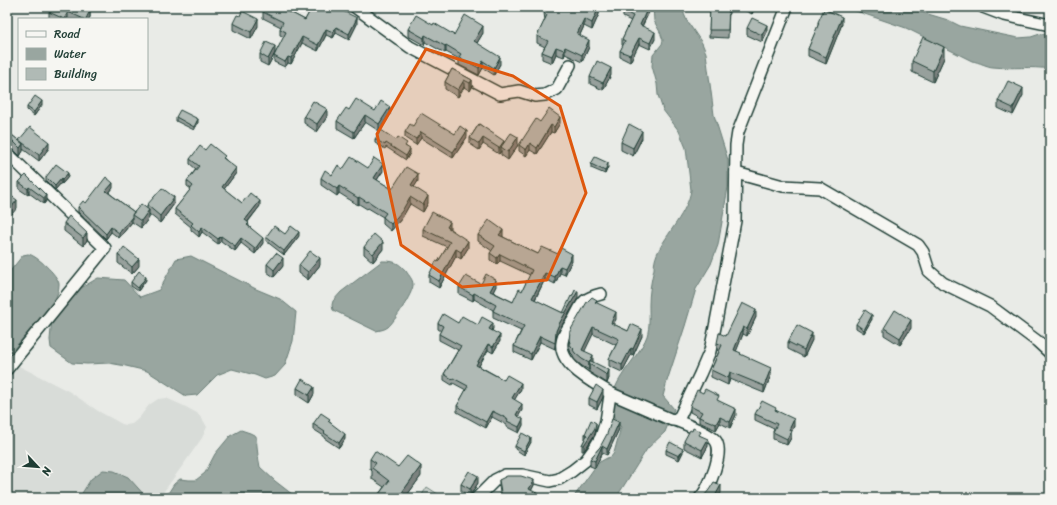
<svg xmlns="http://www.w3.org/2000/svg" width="1057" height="505" font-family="Sriracha,sans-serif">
	<rect width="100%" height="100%" fill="#e9ebe7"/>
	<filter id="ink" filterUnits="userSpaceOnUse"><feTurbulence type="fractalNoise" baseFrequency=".025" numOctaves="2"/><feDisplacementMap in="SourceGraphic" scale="8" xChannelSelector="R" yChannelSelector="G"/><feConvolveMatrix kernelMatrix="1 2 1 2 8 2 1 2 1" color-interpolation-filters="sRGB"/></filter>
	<g filter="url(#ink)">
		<!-- built -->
		<path fill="#d8dcd8" d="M 17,365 L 70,392 L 98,411 L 122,424 L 126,425 L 132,424 L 139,418 L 149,405 L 158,399 L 166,398 L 184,406 L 197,413 L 203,420 L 207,427 L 202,438 L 183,465 L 162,494 L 160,498 L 7,498 L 7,369 Z"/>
		<!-- green -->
		<path fill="#c7cec9" stroke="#73867e" d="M 427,487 L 444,498 L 420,498 Z"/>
		<!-- water -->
		<g fill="#99a6a0" stroke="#687c75">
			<path d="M 653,7 L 684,7 L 684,14 L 687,21 L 702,43 L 706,53 L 714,115 L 728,160 L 728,187 L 718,245 L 711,264 L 696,289 L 685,326 L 667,381 L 663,396 L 674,409 L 665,432 L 647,449 L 616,498 L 573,498 L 598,463 L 607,458 L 611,457 L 614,453 L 621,427 C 619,424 615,421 614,417 C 613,415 613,411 612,408 C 609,381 638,360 647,336 C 650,326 649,316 649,305 C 649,293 651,281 654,269 C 654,264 655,259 657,254 C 666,234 688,212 691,190 L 686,148 L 679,131 L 663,110 L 658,95 L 657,84 L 652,66 L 653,55 L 662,44 L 663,40 L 660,32 L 654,21 Z"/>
			<path d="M 841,7 L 911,7 L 918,11 L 948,20 L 960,26 L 1018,38 L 1031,37 L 1040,34 L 1050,34 L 1050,69 C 1031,66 1012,69 993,67 C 988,67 979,62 972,61 L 906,28 L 850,9 Z"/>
			<path d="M 28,254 C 36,255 58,275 59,284 C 59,290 57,295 55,300 L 7,357 L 7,275 L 23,255 Z"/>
			<path d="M 191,256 L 256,289 L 280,299 L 296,312 L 293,341 L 285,365 L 275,376 L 265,379 L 255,375 L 232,369 L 217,375 L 197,395 L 186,396 L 147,371 L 126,366 L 109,363 L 87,364 L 72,363 L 51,348 L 50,340 L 52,318 L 76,291 L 98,278 L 124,280 L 140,297 L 159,290 L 176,259 Z"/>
			<path d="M 382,261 C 394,261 398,262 406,271 C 409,276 413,279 413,285 C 413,293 394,322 388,327 C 384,330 380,330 376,331 L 333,310 L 332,305 L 333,301 L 341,292 Z"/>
			<path d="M 241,430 L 250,433 L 256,436 L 258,456 L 260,467 L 275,481 L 297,498 L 165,498 L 174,484 L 180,479 L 189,480 L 196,480 L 205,473 L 215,454 L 230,436 Z"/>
			<path d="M 103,470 L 114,471 L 128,477 L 147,498 L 79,498 L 91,479 Z"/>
		</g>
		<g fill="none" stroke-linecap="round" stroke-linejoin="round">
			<!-- minor casing -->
			<g stroke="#1f3d34" stroke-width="14">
				<g id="minor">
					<path d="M 355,7 L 410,47 L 500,94 L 519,91 L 535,96 L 545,95 L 557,89 L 570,65"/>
					<path d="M 983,7 L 1004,15 L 1050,25"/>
					<path d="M 7,153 L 105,248 L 7,369"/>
					<path d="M 736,173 L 783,186 L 820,188 L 918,245 L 923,252 L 929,271 L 943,283 L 990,306 L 1037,341 L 1050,353"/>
					<path d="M 601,294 C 582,299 583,302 574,319 C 570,325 565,331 563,338 C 554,364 595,383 612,394"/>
					<path d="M 675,420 C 685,424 709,433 715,440 C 725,451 709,489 700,498"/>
					<path d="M 477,498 L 495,480 L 505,475 L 522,475 L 550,481 L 559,479 L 572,471 L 586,460 L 594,449 L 601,437 L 606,421 L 610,395 L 612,394 L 672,420 L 675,420 L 680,416 L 700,374 L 710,351 L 715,327 L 735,221 L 736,145 L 738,132 L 787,7"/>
				</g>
			</g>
			<!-- minor -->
			<use href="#minor" stroke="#f6f6f2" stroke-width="11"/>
		</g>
		<!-- wall -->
		<g fill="#97a09c" stroke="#1f3d34">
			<path d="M 312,7 L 343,7 L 341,10 L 357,24 L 349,40 L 336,33 L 333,38 L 326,35 L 318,51 L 302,43 L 291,64 L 288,63 L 285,67 L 274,62 L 274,56 L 284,37 L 280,35 L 280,29 L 281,27 L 263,18 L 263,12 L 286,10 L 305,20 Z"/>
			<path d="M 544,7 L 599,7 L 599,14 L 592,30 L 584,26 L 580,35 L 589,47 L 582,62 L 565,54 L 564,57 L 556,54 L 552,63 L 542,59 L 542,52 L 545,47 L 537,43 L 537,36 L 545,20 L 544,13 L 547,9 Z"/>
			<path d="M 650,7 L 650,10 L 642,26 L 655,39 L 650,49 L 639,44 L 630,62 L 620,57 L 620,51 L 623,46 L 622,45 L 622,39 L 631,21 L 623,17 L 623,11 Z"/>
			<path d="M 710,7 L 729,7 L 728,38 L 709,37 Z"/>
			<path d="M 744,7 L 755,7 L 752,14 L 744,10 Z"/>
			<path d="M 1037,7 L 1043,7 L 1042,9 Z"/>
			<path d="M 90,11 L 90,17 L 89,19 L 49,19 L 49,12 Z"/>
			<path d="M 818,22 L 842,24 L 826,64 L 808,56 L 808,49 L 818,26 Z"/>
			<path d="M 233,23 L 258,26 L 251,39 L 233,30 Z"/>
			<path d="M 433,25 L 454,35 L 483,33 L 477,43 L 500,64 L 494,75 L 483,68 L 479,75 L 459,65 L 459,59 L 446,52 L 445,53 L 425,42 L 424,45 L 408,36 L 408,29 Z"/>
			<path d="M 747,28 L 767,32 L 762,42 L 747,35 Z"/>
			<path d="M 275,53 L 268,66 L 260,62 L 260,54 Z"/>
			<path d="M 944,58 L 933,82 L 912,72 L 912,61 Z"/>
			<path d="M 452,69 L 472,80 L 472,87 L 470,91 L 464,87 L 458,97 L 445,89 L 445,82 Z"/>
			<path d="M 611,75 L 603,90 L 590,84 L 590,77 Z"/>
			<path d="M 1050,94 L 1050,104 L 1049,104 L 1049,96 Z"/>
			<path d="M 1023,95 L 1013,115 L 998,108 L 998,101 Z"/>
			<path d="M 42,105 L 34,116 L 27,110 L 27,107 Z"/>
			<path d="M 349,110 L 375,111 L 390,114 L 379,131 L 365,122 L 354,138 L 337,128 L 337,121 Z"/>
			<path d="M 304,116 L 327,117 L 317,132 L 304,123 Z"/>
			<path d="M 176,117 L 198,123 L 194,130 L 176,121 Z"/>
			<path d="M 540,122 L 560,123 L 554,133 L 551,132 L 537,154 L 530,150 L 526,156 L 519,151 L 519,145 Z"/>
			<path d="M 479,124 L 504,143 L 518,145 L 508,160 L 501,155 L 501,151 L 499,154 L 483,144 L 479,150 L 470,144 L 470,138 Z"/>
			<path d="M 413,126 L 455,134 L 467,137 L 453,158 L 421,138 L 416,145 L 405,138 L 405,132 Z"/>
			<path d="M 7,131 L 19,141 L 49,148 L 39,161 L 23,149 L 23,151 L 20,156 L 12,148 L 8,146 L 7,146 Z"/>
			<path d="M 642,138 L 633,156 L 621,150 L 621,142 Z"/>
			<path d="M 375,139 L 407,147 L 410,153 L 406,160 L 386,147 L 385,149 L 375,143 Z"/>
			<path d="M 205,150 L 225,159 L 236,173 L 224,189 L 242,203 L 260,206 L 248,222 L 249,226 L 263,243 L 255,254 L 241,243 L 235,251 L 221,241 L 218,244 L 202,232 L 199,237 L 191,230 L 191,227 L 175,214 L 175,209 L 191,189 L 187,186 L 187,181 L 196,169 L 190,164 L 190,159 Z"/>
			<path d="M 591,164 L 608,167 L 605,174 L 591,168 Z"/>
			<path d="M 343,169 L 383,171 L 377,180 L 392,189 L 418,181 L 414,187 L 428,203 L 423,212 L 410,204 L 402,218 L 391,231 L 383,224 L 383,217 L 368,208 L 367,209 L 359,204 L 358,205 L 339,193 L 337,196 L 321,185 L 321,178 L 332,175 Z"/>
			<path d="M 26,175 L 46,201 L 44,204 L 29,193 L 28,195 L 19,189 L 19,182 Z"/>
			<path d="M 46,177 L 68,177 L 62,184 L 61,183 L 55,190 L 46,181 Z"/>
			<path d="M 113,188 L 109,193 L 134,212 L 147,209 L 147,205 L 174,204 L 160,223 L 149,214 L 149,218 L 141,228 L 132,222 L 119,238 L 111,232 L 106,239 L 78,212 L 78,207 L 86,203 Z"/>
			<path d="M 64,223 L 87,240 L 83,246 L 64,231 Z"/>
			<path d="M 423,229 L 450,229 L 468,248 L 461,259 L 456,256 L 439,288 L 429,282 L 429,275 L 438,262 L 447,247 L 423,236 Z"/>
			<path d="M 285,234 L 299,236 L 284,255 L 266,241 L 266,237 Z"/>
			<path d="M 478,235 L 503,236 L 503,237 L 538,254 L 572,260 L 565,275 L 560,273 L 555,284 L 545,279 L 535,300 L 563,313 L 578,298 L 559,330 L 556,337 L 555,349 L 540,342 L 531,360 L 514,352 L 514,346 L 521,331 L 493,318 L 493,310 L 474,299 L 473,301 L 459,294 L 459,287 L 481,284 L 496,286 L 493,292 L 513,302 L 522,291 L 530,275 L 500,261 L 497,264 L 490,260 L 490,253 L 492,251 L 478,241 Z"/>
			<path d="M 364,247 L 383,249 L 373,262 L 364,254 Z"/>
			<path d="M 118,255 L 139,266 L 132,274 L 118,263 Z"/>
			<path d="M 267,264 L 283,266 L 274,277 L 267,272 Z"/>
			<path d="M 299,265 L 320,265 L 308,280 L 299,273 Z"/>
			<path d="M 146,280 L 138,291 L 131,286 L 131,282 Z"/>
			<path d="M 597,303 L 616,319 L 613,324 L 628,331 L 642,336 L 633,356 L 631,355 L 622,372 L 609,366 L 609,359 L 616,345 L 593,334 L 584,351 L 593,362 L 609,378 L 607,383 L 589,372 L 589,369 L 589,370 L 582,366 L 575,360 L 573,357 L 573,355 L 571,353 L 569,347 L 569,340 Z"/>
			<path d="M 756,317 L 747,336 L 743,334 L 736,351 L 741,355 L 771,375 L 764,393 L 730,379 L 728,385 L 711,377 L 711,370 L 719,351 L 717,350 L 717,343 L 726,336 Z"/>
			<path d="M 872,319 L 864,333 L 856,328 L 856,324 Z"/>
			<path d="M 438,323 L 458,323 L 478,325 L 493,329 L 492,330 L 500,341 L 493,353 L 488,350 L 479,366 L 504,380 L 521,389 L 514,400 L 522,410 L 518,416 L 523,425 L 519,433 L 507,427 L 507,425 L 492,417 L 486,428 L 457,412 L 457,406 L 466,390 L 453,383 L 452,385 L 444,380 L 444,374 L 458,350 L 439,340 L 439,334 L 441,331 L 438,329 Z"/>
			<path d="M 884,328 L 911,328 L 900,345 L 884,335 Z"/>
			<path d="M 812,340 L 804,357 L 788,349 L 788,342 Z"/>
			<path d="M 297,388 L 314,394 L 309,403 L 297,395 Z"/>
			<path d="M 603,397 L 597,409 L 589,405 L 589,398 Z"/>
			<path d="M 719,401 L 736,415 L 730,428 L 720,423 L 716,430 L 699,422 L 699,417 L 690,412 L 690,406 Z"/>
			<path d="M 776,410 L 794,426 L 791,433 L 791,438 L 787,445 L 773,439 L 773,432 L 774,429 L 755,420 L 755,414 Z"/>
			<path d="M 330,422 L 345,439 L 339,448 L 324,438 L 324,436 L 313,429 L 313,424 Z"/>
			<path d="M 596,429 L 595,434 L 584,451 L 582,451 L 582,445 L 585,439 L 585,434 Z"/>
			<path d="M 619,429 L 607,455 L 602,453 L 595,468 L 590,466 L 590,459 L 600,447 Z"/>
			<path d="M 701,436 L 708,446 L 702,457 L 684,448 L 684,441 Z"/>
			<path d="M 531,442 L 524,455 L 515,449 L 515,446 Z"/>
			<path d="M 666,450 L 683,452 L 679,460 L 666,454 Z"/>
			<path d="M 370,459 L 398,467 L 421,476 L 405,498 L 376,498 L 384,487 L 372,479 L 372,471 L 370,469 Z"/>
			<path d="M 499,480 L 534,485 L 531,491 L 547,498 L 501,498 L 499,486 Z"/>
			<path d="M 478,483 L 470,496 L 461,491 L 461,484 Z"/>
		</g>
		<!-- shaded-wall -->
		<g fill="#7b827f" stroke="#1f3d34">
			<path d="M 88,7 L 91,7 L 90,11 L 90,17 L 89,19 L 86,19 L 87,9 Z"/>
			<path d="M 340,7 L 343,7 L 339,14 L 339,9 Z"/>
			<path d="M 599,7 L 599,14 L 592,30 L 592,23 Z"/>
			<path d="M 648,7 L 650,7 L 650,10 L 640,31 L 640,25 Z"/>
			<path d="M 753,7 L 755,7 L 752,14 L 752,10 Z"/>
			<path d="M 68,12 L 68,18 L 64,19 Z"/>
			<path d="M 842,17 L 842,24 L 826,64 L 826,57 Z"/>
			<path d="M 357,18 L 357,24 L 349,40 L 349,34 Z"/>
			<path d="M 258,19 L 258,26 L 251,39 L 251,32 Z"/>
			<path d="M 584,19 L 584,26 L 577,41 L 577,34 Z"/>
			<path d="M 767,25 L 767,32 L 762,42 L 762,35 Z"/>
			<path d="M 483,26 L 483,33 L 474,48 L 474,41 Z"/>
			<path d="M 336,27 L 336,33 L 333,38 L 333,32 Z"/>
			<path d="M 326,29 L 326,35 L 318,51 L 318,45 Z"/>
			<path d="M 655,32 L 655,39 L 650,49 L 650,43 Z"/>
			<path d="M 425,35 L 425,42 L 424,45 L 424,38 Z"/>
			<path d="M 302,37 L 302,43 L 291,64 L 291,58 Z"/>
			<path d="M 639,38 L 639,44 L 630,62 L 630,55 Z"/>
			<path d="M 589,40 L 589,47 L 582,62 L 582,55 Z"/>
			<path d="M 446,45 L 446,52 L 445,53 L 445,46 Z"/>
			<path d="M 275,46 L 275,53 L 268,66 L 268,59 Z"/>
			<path d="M 556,47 L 556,54 L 552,63 L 552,56 Z"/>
			<path d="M 565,47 L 565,54 L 564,57 L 564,50 Z"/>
			<path d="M 944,47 L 944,58 L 933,82 L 933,71 Z"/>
			<path d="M 288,57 L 288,63 L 285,67 L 285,62 Z"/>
			<path d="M 500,57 L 500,64 L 494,75 L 494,68 Z"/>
			<path d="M 483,61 L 483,68 L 479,75 L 479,68 Z"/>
			<path d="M 611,68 L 611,75 L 603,90 L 603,83 Z"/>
			<path d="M 464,80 L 464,87 L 458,97 L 458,90 Z"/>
			<path d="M 472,80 L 472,87 L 470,91 L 470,83 Z"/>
			<path d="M 1023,88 L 1023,95 L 1013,115 L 1013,108 Z"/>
			<path d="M 42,101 L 42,105 L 34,116 L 34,112 Z"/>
			<path d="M 390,107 L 390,114 L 379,131 L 379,124 Z"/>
			<path d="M 327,109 L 327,117 L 317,132 L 317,124 Z"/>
			<path d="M 365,115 L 365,122 L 354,138 L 354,132 Z"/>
			<path d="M 560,117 L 560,123 L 554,133 L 554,127 Z"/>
			<path d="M 198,119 L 198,123 L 194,130 L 194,127 Z"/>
			<path d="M 551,125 L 551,132 L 537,154 L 537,148 Z"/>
			<path d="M 467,131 L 467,137 L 453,158 L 453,152 Z"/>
			<path d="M 642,131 L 642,138 L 633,156 L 633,148 Z"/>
			<path d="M 421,132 L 421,138 L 416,145 L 416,139 Z"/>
			<path d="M 518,137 L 518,145 L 508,160 L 508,152 Z"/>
			<path d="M 483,138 L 483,144 L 479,150 L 479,144 Z"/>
			<path d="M 504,141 L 504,147 L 501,147 L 501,151 L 499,154 L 499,148 Z"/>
			<path d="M 49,142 L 49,148 L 39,161 L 39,155 Z"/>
			<path d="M 530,143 L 530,150 L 526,156 L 526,150 Z"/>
			<path d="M 23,144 L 23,151 L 20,156 L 20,148 Z"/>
			<path d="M 410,149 L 410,153 L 406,160 L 406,156 Z"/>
			<path d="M 608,163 L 608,167 L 605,174 L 605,171 Z"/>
			<path d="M 383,164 L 383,171 L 374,184 L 374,178 Z"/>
			<path d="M 236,168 L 236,173 L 222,192 L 222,187 Z"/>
			<path d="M 68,173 L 68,177 L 62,184 L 62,180 Z"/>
			<path d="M 418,174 L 418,181 L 411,192 L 411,185 Z"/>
			<path d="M 61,179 L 61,183 L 55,190 L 55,186 Z"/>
			<path d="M 113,183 L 113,188 L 106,196 L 106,191 Z"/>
			<path d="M 339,186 L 339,193 L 337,196 L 337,189 Z"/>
			<path d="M 29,187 L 29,193 L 28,195 L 28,189 Z"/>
			<path d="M 46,195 L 46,201 L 44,204 L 44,198 Z"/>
			<path d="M 428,196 L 428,203 L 423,212 L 423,205 Z"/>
			<path d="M 174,197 L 174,204 L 160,223 L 160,216 Z"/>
			<path d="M 359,197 L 359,204 L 358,205 L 358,198 Z"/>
			<path d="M 410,197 L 410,204 L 402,218 L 391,231 L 391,224 Z"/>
			<path d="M 17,200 L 17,208 L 7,220 L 7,213 Z"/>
			<path d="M 260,201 L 260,206 L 245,225 L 245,220 Z"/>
			<path d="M 149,210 L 149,218 L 141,228 L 141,221 Z"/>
			<path d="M 132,217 L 132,222 L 119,238 L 119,233 Z"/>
			<path d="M 450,222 L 450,229 L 447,227 Z"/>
			<path d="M 111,227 L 111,232 L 106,239 L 106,234 Z"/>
			<path d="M 202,227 L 202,232 L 199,237 L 199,232 Z"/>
			<path d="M 503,230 L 503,236 L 499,242 L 499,235 Z"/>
			<path d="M 299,232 L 299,236 L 284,255 L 284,251 Z"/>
			<path d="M 87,233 L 87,240 L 83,246 L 83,238 Z"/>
			<path d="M 221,236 L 221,241 L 218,244 L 218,239 Z"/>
			<path d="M 241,238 L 241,243 L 235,251 L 235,246 Z"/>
			<path d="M 263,238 L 263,243 L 255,254 L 255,249 Z"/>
			<path d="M 468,241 L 468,248 L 461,259 L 461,252 Z"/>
			<path d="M 383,242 L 383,249 L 373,262 L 373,254 Z"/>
			<path d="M 456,249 L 456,256 L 439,288 L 439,281 Z"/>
			<path d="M 500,254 L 500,261 L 497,264 L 497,258 Z"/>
			<path d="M 572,254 L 572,260 L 565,275 L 565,268 Z"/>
			<path d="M 283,258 L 283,266 L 274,277 L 274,270 Z"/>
			<path d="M 320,258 L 320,265 L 308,280 L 308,272 Z"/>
			<path d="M 139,259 L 139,266 L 132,274 L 132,267 Z"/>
			<path d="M 560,266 L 560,273 L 555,284 L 555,277 Z"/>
			<path d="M 545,273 L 545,279 L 532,305 L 532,298 Z"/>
			<path d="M 146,277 L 146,280 L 138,291 L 138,288 Z"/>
			<path d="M 496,280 L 496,286 L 490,298 L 490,291 Z"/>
			<path d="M 578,291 L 578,298 L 559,330 L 556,337 L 555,349 L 556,331 L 559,324 Z"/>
			<path d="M 474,293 L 474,299 L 473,301 L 473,295 Z"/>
			<path d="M 756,310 L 756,317 L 747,336 L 747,329 Z"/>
			<path d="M 616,312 L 616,319 L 611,330 L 611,323 Z"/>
			<path d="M 872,315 L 872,319 L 864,333 L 864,330 Z"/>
			<path d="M 911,320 L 911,328 L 900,345 L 900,338 Z"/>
			<path d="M 493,323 L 493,329 L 489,335 L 489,329 Z"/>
			<path d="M 593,327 L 593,334 L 582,357 L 582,350 Z"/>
			<path d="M 743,327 L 743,334 L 734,357 L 734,350 Z"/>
			<path d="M 642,329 L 642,336 L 633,356 L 633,349 Z"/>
			<path d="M 812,333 L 812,340 L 804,357 L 804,350 Z"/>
			<path d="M 500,335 L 500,341 L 493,353 L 493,347 Z"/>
			<path d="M 540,336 L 540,342 L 531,360 L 531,354 Z"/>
			<path d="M 488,344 L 488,350 L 476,371 L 476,365 Z"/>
			<path d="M 631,348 L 631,355 L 622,372 L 622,365 Z"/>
			<path d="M 593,355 L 593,362 L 589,364 L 589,370 L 589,363 Z"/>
			<path d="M 771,368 L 771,375 L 764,393 L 764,386 Z"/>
			<path d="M 609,370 L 609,378 L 607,383 L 607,375 Z"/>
			<path d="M 730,372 L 730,379 L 728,385 L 728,378 Z"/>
			<path d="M 521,383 L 521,389 L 512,404 L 512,398 Z"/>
			<path d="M 314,387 L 314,394 L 309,403 L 309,395 Z"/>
			<path d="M 603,390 L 603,397 L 597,409 L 597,402 Z"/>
			<path d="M 522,404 L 522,410 L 516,421 L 516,415 Z"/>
			<path d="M 736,409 L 736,415 L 730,428 L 730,422 Z"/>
			<path d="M 492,411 L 492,417 L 486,428 L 486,422 Z"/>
			<path d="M 720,417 L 720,423 L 716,430 L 716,424 Z"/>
			<path d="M 523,419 L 523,425 L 519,433 L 519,427 Z"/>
			<path d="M 794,419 L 794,426 L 791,433 L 791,438 L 787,445 L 787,439 L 789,430 Z"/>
			<path d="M 619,422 L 619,429 L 607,455 L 607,449 Z"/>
			<path d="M 596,423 L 596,429 L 595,434 L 584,451 L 584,445 Z"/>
			<path d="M 345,434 L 345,439 L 339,448 L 339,443 Z"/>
			<path d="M 531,438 L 531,442 L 524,455 L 524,451 Z"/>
			<path d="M 708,439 L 708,446 L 702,457 L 702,450 Z"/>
			<path d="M 602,446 L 602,453 L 595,468 L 595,461 Z"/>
			<path d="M 683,449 L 683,452 L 679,460 L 679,456 Z"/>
			<path d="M 421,466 L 421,476 L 405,498 L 398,498 Z"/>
			<path d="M 478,476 L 478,483 L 470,496 L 470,489 Z"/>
			<path d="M 534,480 L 534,485 L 529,495 L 529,489 Z"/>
			<path d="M 721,485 L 721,493 L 718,498 L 714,498 Z"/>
		</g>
		<!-- building -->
		<g fill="#b0bab5" stroke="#1f3d34">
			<path d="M 51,7 L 88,7 L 87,9 L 90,10 L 86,19 L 84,19 L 68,12 L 64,19 L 49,12 Z"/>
			<path d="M 265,7 L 283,7 L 286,9 L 286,10 L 305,20 L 312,7 L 340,7 L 339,9 L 357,18 L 349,34 L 336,27 L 333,32 L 326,29 L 318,45 L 302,37 L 291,58 L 288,57 L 285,62 L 274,56 L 286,32 L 280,29 L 283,22 L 263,12 Z"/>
			<path d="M 547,7 L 599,7 L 592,23 L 584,19 L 577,34 L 589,40 L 582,55 L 565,47 L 564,50 L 556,47 L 552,56 L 542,52 L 548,41 L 537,36 L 547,15 L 544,13 Z"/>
			<path d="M 625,7 L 648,7 L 640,25 L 655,32 L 650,43 L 639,38 L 630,55 L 620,51 L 625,41 L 622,39 L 633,16 L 623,11 Z"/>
			<path d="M 710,7 L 729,7 L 728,30 L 709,30 Z"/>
			<path d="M 745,7 L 753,7 L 752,10 Z"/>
			<path d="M 824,9 L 842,17 L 826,57 L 808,49 L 819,23 L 818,22 Z"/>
			<path d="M 242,11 L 258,19 L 251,32 L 233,23 L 237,15 L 240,16 Z"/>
			<path d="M 416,15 L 433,25 L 434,23 L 454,35 L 465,15 L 483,26 L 474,41 L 500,57 L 494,68 L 483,61 L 479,68 L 459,57 L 461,54 L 446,45 L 445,46 L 425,35 L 424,38 L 408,29 Z"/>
			<path d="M 752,18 L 767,25 L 762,35 L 747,28 Z"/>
			<path d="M 923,37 L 944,47 L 933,71 L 912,61 Z"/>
			<path d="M 266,42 L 275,46 L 268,59 L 260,54 Z"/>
			<path d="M 597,61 L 611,68 L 603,83 L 590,77 Z"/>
			<path d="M 452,69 L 472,80 L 470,83 L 464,80 L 458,90 L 445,82 Z"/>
			<path d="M 1008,81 L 1023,88 L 1013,108 L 998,101 Z"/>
			<path d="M 35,96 L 42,101 L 34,112 L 27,107 Z"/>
			<path d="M 356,99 L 375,111 L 381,101 L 390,107 L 379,124 L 365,115 L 354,132 L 337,121 L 346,108 L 349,110 Z"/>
			<path d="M 313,101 L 327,109 L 317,124 L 304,116 Z"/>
			<path d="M 549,109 L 560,117 L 554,127 L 551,125 L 537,148 L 530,143 L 526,150 L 519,145 L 536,119 L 540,122 Z"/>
			<path d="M 180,110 L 198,119 L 194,127 L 176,117 Z"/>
			<path d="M 421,113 L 455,134 L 460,126 L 467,131 L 453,152 L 421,132 L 416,139 L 405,132 L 410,124 L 413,126 Z"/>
			<path d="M 479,124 L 504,141 L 499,148 L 483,138 L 479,144 L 470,138 Z"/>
			<path d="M 629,124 L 642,131 L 633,148 L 621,142 Z"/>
			<path d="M 30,127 L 49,142 L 39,155 L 19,140 Z"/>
			<path d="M 381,130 L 396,140 L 398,137 L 407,143 L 405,146 L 410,149 L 406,156 L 386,143 L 385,145 L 375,139 Z"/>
			<path d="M 7,131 L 23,144 L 20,148 L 12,140 L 8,139 L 7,139 Z"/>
			<path d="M 511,133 L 518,137 L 508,152 L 501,147 Z"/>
			<path d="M 210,144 L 225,156 L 223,158 L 236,168 L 222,187 L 242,203 L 250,193 L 260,201 L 245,220 L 249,223 L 247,225 L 263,238 L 255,249 L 241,238 L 235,246 L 221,236 L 218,239 L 202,227 L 199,232 L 191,225 L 193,223 L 175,209 L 193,186 L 187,181 L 199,166 L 190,159 L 200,146 L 205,150 Z"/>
			<path d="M 351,157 L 368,168 L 374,158 L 383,164 L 374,178 L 392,189 L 406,167 L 418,174 L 411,185 L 428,196 L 423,205 L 410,197 L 402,211 L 391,224 L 383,217 L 386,213 L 368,201 L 367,202 L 359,197 L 358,198 L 339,186 L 337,189 L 321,178 L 325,170 L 332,175 L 338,165 L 343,169 Z"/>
			<path d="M 595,157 L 608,163 L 605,171 L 591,164 Z"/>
			<path d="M 56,164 L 68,173 L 62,180 L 61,179 L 55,186 L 46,177 Z"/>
			<path d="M 26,175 L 46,195 L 44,198 L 29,187 L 28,189 L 19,182 Z"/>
			<path d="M 106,177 L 113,183 L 106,191 L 134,212 L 132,215 L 132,217 L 119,233 L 111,227 L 106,234 L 78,207 L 83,201 L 86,203 Z"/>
			<path d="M 162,188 L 174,197 L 160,216 L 147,205 Z"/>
			<path d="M 7,193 L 17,200 L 7,213 Z"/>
			<path d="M 141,204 L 149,210 L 141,221 L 132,215 Z"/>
			<path d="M 432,212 L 450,222 L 447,227 L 468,241 L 461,252 L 456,249 L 439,281 L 429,275 L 436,261 L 438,262 L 450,242 L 423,229 Z"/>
			<path d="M 69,216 L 87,233 L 83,238 L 64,223 Z"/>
			<path d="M 489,220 L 503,230 L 499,235 L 538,254 L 542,247 L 558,254 L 561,248 L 572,254 L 565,268 L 560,266 L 555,277 L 545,273 L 532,298 L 563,313 L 571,296 L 572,297 L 575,290 L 578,291 L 559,324 L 556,331 L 555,343 L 540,336 L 531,354 L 514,346 L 524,326 L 493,311 L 496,305 L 474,293 L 473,295 L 459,287 L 466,276 L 481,284 L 486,274 L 496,280 L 490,291 L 513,302 L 519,289 L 522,291 L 532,270 L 500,254 L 497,258 L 490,253 L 495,246 L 478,235 Z"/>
			<path d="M 274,226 L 285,234 L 291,226 L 299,232 L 284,251 L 266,237 Z"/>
			<path d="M 374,234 L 383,242 L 373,254 L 364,247 Z"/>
			<path d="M 124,247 L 139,259 L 132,267 L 118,255 Z"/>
			<path d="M 310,251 L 320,258 L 308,272 L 299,265 Z"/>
			<path d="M 276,253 L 283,258 L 274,270 L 267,264 Z"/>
			<path d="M 139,271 L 146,277 L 138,288 L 131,282 Z"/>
			<path d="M 592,297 L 597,300 L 595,302 L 616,312 L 611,323 L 628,331 L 631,324 L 642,329 L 633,349 L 631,348 L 622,365 L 609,359 L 619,339 L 593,327 L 582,350 L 593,355 L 589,363 L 582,359 L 575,353 L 573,350 L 574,349 L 571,346 L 569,340 L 570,331 L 587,302 Z"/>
			<path d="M 742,303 L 756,310 L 747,329 L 743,327 L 734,350 L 741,353 L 740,354 L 771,368 L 764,386 L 730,372 L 728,378 L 711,370 L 722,345 L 717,343 L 719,333 L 726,336 Z"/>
			<path d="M 865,310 L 872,315 L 864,330 L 856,324 Z"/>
			<path d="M 895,310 L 911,320 L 900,338 L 884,328 Z"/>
			<path d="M 443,314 L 458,323 L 462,316 L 478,325 L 482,317 L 493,323 L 489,329 L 500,335 L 493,347 L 488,344 L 476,365 L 504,380 L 507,375 L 521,383 L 512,398 L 522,404 L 516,415 L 523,419 L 519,427 L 507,421 L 508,419 L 492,411 L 486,422 L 457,406 L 468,386 L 453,378 L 452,379 L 444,374 L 461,346 L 439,334 L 443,326 L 438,323 Z"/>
			<path d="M 797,325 L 812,333 L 804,350 L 788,342 Z"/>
			<path d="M 591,361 L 609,370 L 607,375 L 589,364 Z"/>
			<path d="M 302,379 L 314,387 L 309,395 L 297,388 Z"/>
			<path d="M 596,385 L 603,390 L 597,402 L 589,398 Z"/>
			<path d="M 705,389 L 719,396 L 717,400 L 736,409 L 730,422 L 720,417 L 716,424 L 699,417 L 702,412 L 690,406 L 697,390 L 703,393 Z"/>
			<path d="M 762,401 L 776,408 L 775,410 L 794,419 L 789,430 L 791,431 L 787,439 L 773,432 L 777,424 L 755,414 Z"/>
			<path d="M 321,413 L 330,419 L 328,421 L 345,434 L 339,443 L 324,433 L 325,432 L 313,424 Z"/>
			<path d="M 612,419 L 619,422 L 607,449 L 602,446 L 595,461 L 590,459 L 600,447 L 607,434 Z"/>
			<path d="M 591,420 L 596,423 L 595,428 L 584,445 L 582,445 L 587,435 L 585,434 Z"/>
			<path d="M 693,428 L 701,432 L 699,435 L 708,439 L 702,450 L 684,441 L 690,430 L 692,431 Z"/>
			<path d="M 522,433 L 531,438 L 524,451 L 515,446 Z"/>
			<path d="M 670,442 L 683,449 L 679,456 L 666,450 Z"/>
			<path d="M 375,451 L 398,467 L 407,456 L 421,466 L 398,498 L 376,498 L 389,481 L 372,468 L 376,463 L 370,459 Z"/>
			<path d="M 469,471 L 478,476 L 470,489 L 461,484 Z"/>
			<path d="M 507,476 L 521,476 L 534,480 L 529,489 L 546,498 L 502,498 L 499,480 Z"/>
			<path d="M 714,482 L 721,485 L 714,498 L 709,498 L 704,496 L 709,490 Z"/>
		</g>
	</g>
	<!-- marked area -->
	<path fill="#de580e" fill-opacity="0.2" stroke="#de580e" stroke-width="3" stroke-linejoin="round" d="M 426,49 L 513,76 L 560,106 L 586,193 L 547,280 L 462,287 L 401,245 L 377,134 Z"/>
	<!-- margin -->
	<rect width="1057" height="505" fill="none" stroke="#f6f6f2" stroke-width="24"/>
	<rect x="12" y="12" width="1033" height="481" fill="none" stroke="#1f3d34" stroke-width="1.5" filter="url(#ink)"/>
	<!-- legend -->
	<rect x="18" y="18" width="130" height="72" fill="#f6f6f2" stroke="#a0aca6"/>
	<rect x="26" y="31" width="20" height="6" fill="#f6f6f2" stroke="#a0aca6"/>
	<text x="54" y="38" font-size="12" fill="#1f3d34">Road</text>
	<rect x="26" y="48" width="20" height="12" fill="#99a6a0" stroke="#a0aca6"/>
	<text x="54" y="58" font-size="12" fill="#1f3d34">Water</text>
	<rect x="26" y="68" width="20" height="12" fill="#b0bab5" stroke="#a0aca6"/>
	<text x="54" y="78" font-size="12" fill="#1f3d34">Building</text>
	<!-- north arrow -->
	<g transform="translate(38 467) rotate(116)" stroke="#f6f6f2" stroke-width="3" paint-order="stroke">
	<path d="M0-3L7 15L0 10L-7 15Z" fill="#1f3d34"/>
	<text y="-6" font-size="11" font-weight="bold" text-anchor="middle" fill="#1f3d34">N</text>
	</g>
</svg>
